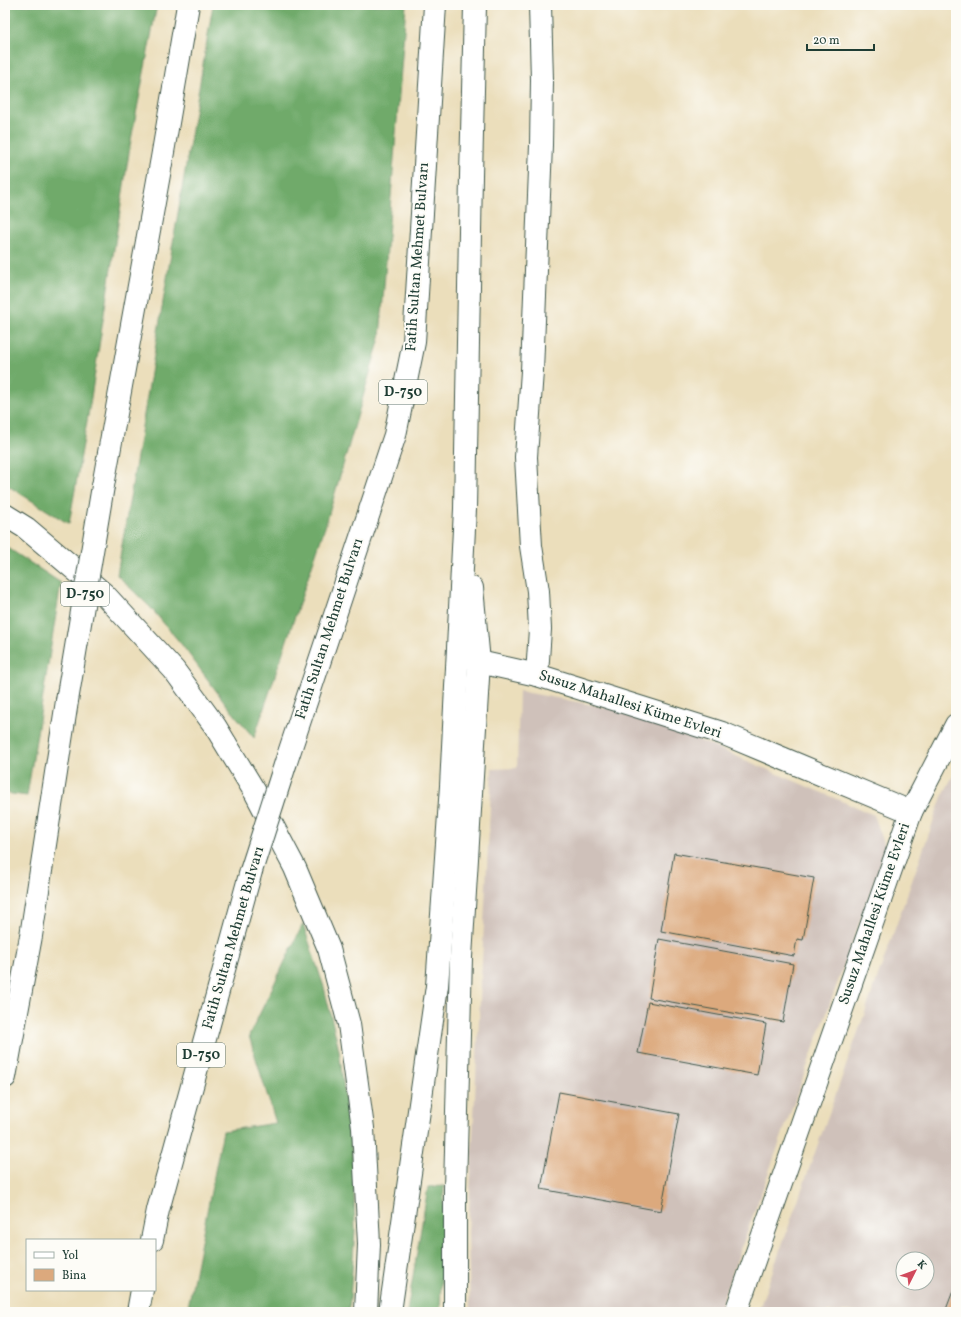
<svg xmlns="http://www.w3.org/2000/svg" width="961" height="1317" font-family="Vollkorn,serif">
	<rect width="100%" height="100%" fill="#fdfcf7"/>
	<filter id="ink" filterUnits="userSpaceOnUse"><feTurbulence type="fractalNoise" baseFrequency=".025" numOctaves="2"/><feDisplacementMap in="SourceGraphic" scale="8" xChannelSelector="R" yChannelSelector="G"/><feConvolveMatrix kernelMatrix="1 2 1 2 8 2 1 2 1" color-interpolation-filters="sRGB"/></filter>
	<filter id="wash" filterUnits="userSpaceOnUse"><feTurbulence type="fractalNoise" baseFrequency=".012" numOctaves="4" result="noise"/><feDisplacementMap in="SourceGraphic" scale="16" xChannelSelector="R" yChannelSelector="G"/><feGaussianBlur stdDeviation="0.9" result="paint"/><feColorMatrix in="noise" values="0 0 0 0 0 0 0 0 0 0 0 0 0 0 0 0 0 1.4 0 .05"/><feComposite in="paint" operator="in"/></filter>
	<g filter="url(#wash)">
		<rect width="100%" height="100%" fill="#ebdebb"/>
		<!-- industrial -->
		<g fill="#cfc1ba" fill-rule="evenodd">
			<path d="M 519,691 L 635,713 L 874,815 L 886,849 L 718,1312 L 470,1312 L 468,1232 L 492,769 L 517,768 Z"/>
			<path d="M 956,770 L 956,1312 L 758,1312 L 942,797 ZM 903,1259 L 927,1259 L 927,1283 L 903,1283 Z"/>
		</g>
		<!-- forest -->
		<g fill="#6faa6a" stroke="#47744f">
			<path d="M 5,5 L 157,5 L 131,140 L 90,404 L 69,524 L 5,484 Z"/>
			<path d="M 213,5 L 406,5 L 380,338 L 326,524 L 254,738 L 226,704 L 182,645 L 150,607 L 117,575 Z"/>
			<path d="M 5,546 L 61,583 L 27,796 L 5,793 Z"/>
			<path d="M 303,924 L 324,987 L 339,1050 L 353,1162 L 355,1230 L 349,1312 L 187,1312 L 223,1131 L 276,1123 L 249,1036 Z"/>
			<path d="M 444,1186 L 440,1312 L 407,1312 L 428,1187 Z"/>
		</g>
		<g id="blocks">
			<!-- building -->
			<g fill="#dca97d">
				<path d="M 674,853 L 814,878 L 803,940 L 797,939 L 794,956 L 661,931 Z"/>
				<path d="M 659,939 L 793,964 L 783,1022 L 649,998 Z"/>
				<path d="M 648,1002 L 766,1024 L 757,1075 L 638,1053 Z"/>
				<path d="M 559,1092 L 679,1114 L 661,1211 L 541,1189 Z"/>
				<path d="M 953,1291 L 956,1293 L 956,1312 L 945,1312 Z"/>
			</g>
		</g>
	</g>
	<g filter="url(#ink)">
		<use href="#blocks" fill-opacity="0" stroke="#3e5548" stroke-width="1"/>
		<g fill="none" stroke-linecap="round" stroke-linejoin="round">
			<!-- street casing -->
			<g stroke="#3e5548" stroke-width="24">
				<g id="street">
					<path d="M 479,662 L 537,675 L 722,733 L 911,812 L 736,1312"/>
					<path d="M 537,675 L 540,629 L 538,591 L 531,546 L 526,457 L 532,371 L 541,145 L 542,80 L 540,5"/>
					<path d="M 911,812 L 956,725"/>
				</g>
			</g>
			<!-- highway casing -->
			<g stroke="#3e5548" stroke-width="24">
				<g id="highway">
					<path d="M 103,486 L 162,158 L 188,5"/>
					<path d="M 5,515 L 26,528 L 105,595 L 174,670 L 215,726 L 255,792 L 295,868 L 329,949 L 349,1024 L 363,1128 L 369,1244 L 366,1312"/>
					<path d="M 286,762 L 395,435 L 414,342 L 435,5"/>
					<path d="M 5,1077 L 31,936 L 67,701"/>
					<path d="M 152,1240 L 158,1210 L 251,871"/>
					<path d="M 138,1312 L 142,1290"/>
					<path d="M 390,1312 L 437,986 L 451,786 L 465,509 L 471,176 L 475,5"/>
					<path d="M 455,1312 L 455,1189 L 461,957 L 479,662 L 472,588"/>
				</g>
			</g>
			<!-- street -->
			<use href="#street" stroke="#fff" stroke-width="22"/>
			<!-- highway -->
			<use href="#highway" stroke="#fff" stroke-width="22"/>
			<!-- highway-bridge casing -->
			<g stroke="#3e5548" stroke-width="24" stroke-linecap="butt">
				<g id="highway-bridge">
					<path d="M 67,701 L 103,486"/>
					<path d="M 251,871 L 286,762"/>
				</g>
			</g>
			<!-- highway-bridge -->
			<use href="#highway-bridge" stroke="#fff" stroke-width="22"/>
		</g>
	</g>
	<g text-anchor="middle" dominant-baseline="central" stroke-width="4" stroke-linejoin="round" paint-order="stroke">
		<!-- shield labels -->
		<g fill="#fdfcf7" stroke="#62766e" stroke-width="1">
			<rect x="379" y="380" width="48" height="24" rx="3"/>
			<rect x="61" y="582" width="48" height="24" rx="3"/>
			<rect x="177" y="1043" width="48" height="24" rx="3"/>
		</g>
		<g font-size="14" font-weight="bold" fill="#1f3d34">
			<text x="403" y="392">D-750</text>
			<text x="85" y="594">D-750</text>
			<text x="201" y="1055">D-750</text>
		</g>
		<!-- street labels -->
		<g font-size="15" fill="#1f3d34" stroke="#fdfcf7">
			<text transform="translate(418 257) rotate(-86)">Fatih Sultan Mehmet Bulvarı</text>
			<text transform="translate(330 629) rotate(-72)">Fatih Sultan Mehmet Bulvarı</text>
			<text transform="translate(630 705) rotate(18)">Susuz Mahallesi Küme Evleri</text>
			<text transform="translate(875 914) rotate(-71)">Susuz Mahallesi Küme Evleri</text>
			<text transform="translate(234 938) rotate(-74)">Fatih Sultan Mehmet Bulvarı</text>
		</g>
	</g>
	<!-- margin -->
	<rect width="961" height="1317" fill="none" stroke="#fdfcf7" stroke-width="20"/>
	<!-- legend -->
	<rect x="26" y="1239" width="130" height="52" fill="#fdfcf7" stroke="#a4b0a9"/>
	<rect x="34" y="1252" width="20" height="6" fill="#ffffff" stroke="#a4b0a9"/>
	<text x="62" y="1259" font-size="12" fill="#1f3d34">Yol</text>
	<rect x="34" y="1269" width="20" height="12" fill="#dca97d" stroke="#a4b0a9"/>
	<text x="62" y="1279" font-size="12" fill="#1f3d34">Bina</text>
	<!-- north arrow -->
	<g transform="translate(915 1271) rotate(48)"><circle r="19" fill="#fdfcf7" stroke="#a4b0a9"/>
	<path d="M0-3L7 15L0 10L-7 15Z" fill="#d1495b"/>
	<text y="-6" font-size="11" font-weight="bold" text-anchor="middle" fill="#1f3d34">K</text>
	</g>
	<!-- scale -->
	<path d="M807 44v6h67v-6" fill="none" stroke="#1f3d34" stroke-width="2"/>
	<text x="813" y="44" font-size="12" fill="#1f3d34" stroke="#fdfcf7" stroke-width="3" paint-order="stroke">20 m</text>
</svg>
